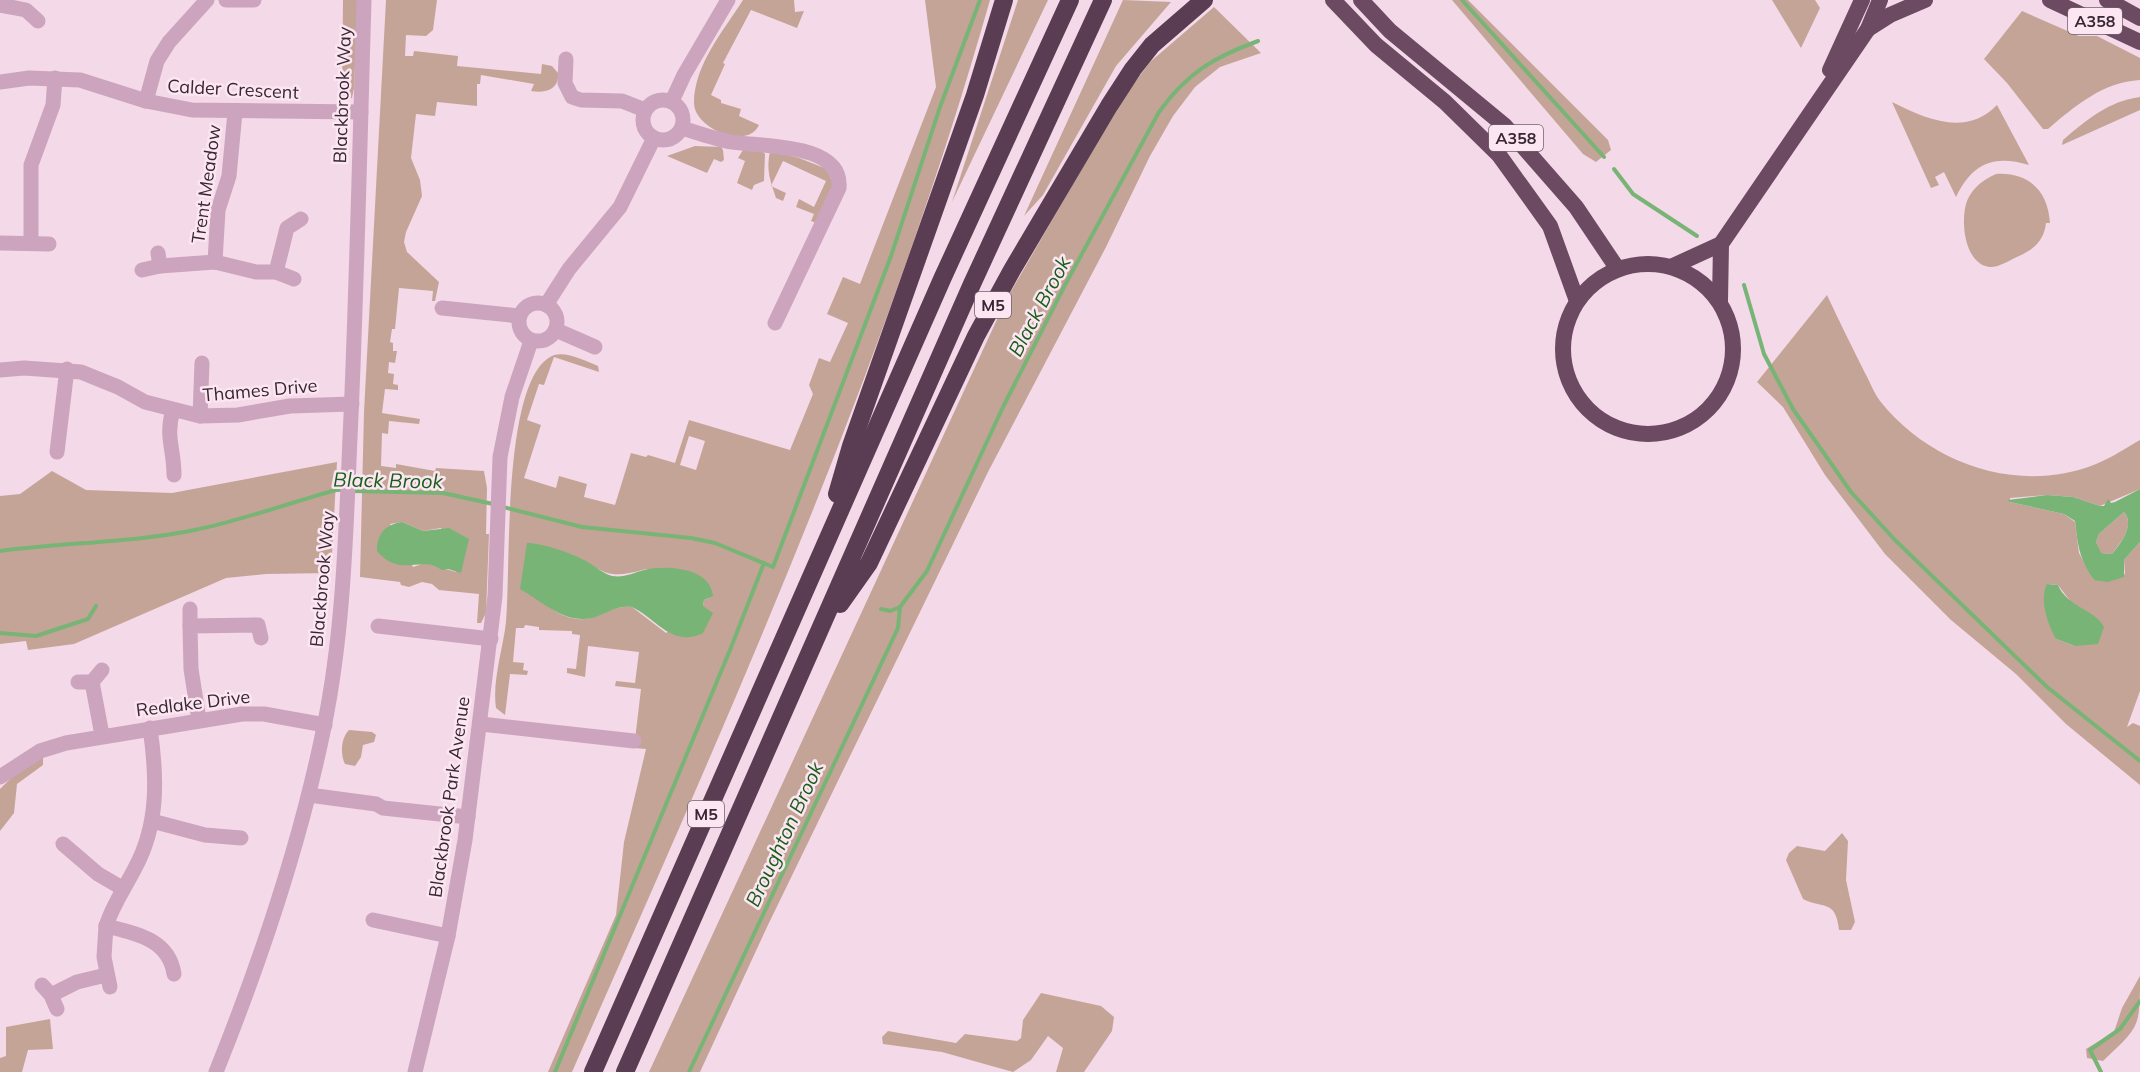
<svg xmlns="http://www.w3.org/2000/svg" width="2140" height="1072" font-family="Mulish,sans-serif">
	<rect width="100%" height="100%" fill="#f4d9e8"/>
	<!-- green -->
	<g fill="#c5a498" fill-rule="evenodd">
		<path d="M 343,0 L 358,0 L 354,88 L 352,98 L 342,100 Z"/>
		<path d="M 386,0 L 437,0 L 433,30 L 426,36 L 406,35 L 405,56 L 413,56 L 414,51 L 458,56 L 457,66 L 541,74 L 542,64 L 552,66 L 558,73 C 560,89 545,94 531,91 L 534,84 L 481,75 L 480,84 L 477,84 L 477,106 L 437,102 L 435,116 L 416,114 L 411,158 L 420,180 L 422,196 L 406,232 L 404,242 L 407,252 L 439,282 L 435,301 L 432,301 L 433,291 L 399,288 L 395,329 L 392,329 L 390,342 L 393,343 L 393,351 L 397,351 L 395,363 L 389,362 L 388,373 L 394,374 L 393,384 L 398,385 L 398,390 L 385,389 L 382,413 L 420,419 L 419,424 L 389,421 L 388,434 L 382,433 L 381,466 L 396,468 L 396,464 L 435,471 L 436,468 L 484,471 L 487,488 L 486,534 L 489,534 L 486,613 L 481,623 L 477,623 L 479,594 L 439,590 L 432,584 L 422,582 L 409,587 L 401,585 L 400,582 L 360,577 L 364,412 ZM 402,522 L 423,531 L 441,528 L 456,572 L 425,563 L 413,567 L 390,524 Z"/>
		<path d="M 743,0 L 794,0 L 795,12 L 804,11 L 797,28 L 751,10 L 723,63 L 725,64 L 711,95 L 721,100 L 721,103 L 741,109 L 739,116 L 759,125 C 747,151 694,128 694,103 C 694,65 724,30 743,0 Z"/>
		<path d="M 925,0 L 990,0 C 885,370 727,720 572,1072 L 548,1072 L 616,915 L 624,842 L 646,749 L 634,748 L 641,689 L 615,686 L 616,681 L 635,683 L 639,652 L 588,646 L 585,677 L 567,673 L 567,668 L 576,669 L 580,635 L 572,634 L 572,631 L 539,630 L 539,627 L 525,625 L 524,628 L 516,628 L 513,662 L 524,663 L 523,670 L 528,671 L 527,675 L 510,674 L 505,715 L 496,708 C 492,681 503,649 506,622 C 511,569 502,385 550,357 C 563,349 585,361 598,366 L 599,372 L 554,357 L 544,385 L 539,384 L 527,420 L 541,425 L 524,478 L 556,488 L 559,476 L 587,484 L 584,497 L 615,505 L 631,453 L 646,457 L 648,455 L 675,463 L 689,420 L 790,450 L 813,394 L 809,385 L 819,358 L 830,362 L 848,323 L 827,314 L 843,277 L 860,284 L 936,87 ZM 689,436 L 705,441 L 696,470 L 680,465 ZM 566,555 C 606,566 599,583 646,569 L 709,598 L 704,600 L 703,606 L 666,633 L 632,607 C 618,606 608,611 596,616 C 573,626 554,611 536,598 Z"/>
		<path d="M 1018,0 L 1048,0 L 952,202 Z"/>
		<path d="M 1123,0 L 1171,2 L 1116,66 L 1043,195 L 1024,216 Z"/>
		<path d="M 1452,0 L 1468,0 L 1608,140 L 1611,150 L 1596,162 L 1583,154 Z"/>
		<path d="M 1772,0 L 1815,0 L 1820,8 L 1801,48 Z"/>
		<path d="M 1214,7 L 1261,53 L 1220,67 L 1195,87 L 1173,116 L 1150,156 L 1106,247 L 988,472 L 767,927 L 700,1072 L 649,1072 L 1006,300 L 1121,101 L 1150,62 Z"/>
		<path d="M 2022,11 L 2079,36 L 2097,36 L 2140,58 L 2140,80 C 2103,82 2075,106 2048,129 L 2043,129 L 2007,83 L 1984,59 Z"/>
		<path d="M 2140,97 L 2140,110 L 2062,145 L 2063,140 C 2086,120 2109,101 2140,97 Z"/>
		<path d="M 1892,102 C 1926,119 1966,137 1997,105 L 2029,165 C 1993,154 1972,164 1956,197 L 1944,172 L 1935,177 L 1939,185 L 1931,188 Z"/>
		<path d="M 695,146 L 721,147 L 723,150 L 724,160 L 721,162 L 714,159 L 707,173 L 667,156 Z"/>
		<path d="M 743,150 L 761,150 L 765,154 L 764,181 L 754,185 L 752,190 L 737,183 L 745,161 L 738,158 Z"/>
		<path d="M 770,151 L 799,158 L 827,169 L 833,184 L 816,223 L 811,221 L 814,214 L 796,207 L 799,199 L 814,207 L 826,181 L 783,161 L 771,186 L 786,193 L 783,201 L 776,198 C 770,180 766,170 770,151 Z"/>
		<path d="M 1996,174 C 2029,172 2048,191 2050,223 L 2046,223 C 2044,241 2034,249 2019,256 C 2010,260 1998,268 1989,267 C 1964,263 1960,220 1967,201 C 1973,187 1983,180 1996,174 Z"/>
		<path d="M 1827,295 C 1839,321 1852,347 1865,373 C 1870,382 1874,393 1880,401 C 1930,464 2019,495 2096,464 C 2111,458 2126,448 2140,440 L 2140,489 L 2100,506 L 2073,497 L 2047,495 L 2010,498 L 2010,502 L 2064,514 L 2075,522 L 2079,553 L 2094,580 L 2125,574 L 2124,560 L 2140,542 L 2140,691 L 2127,727 L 2133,723 L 2140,726 L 2140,785 L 2066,724 L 2016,674 L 1951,620 L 1885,554 L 1825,475 L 1783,407 L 1757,382 ZM 2048,584 L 2058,585 L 2074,606 L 2096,618 L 2075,646 L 2056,639 Z"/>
		<path d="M 337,462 L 331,573 L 266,574 L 226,578 L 74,644 L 28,650 L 26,641 L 0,644 L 0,496 L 20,494 L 52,471 L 86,490 L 172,493 Z"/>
		<path d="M 2124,512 C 2135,526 2121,542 2112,554 L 2100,553 L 2096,542 L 2099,534 Z"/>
		<path d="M 349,730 L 372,732 L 376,735 L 374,742 L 363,745 L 361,757 L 355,766 L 345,764 C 340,754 341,738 349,730 Z"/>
		<path d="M 43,757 L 43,765 L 17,784 L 14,813 L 0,831 L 0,789 L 15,774 Z"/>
		<path d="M 1842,833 L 1848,841 L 1846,880 L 1855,922 L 1851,930 L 1839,930 C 1836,899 1823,909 1803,899 L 1786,860 L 1789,853 L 1797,846 L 1825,851 Z"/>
		<path d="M 2140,976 C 2140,1028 2140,1026 2103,1061 L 2087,1058 L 2086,1049 L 2114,1032 L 2122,1008 Z"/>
		<path d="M 1041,993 L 1101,1006 L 1114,1017 L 1112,1031 L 1084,1072 L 1056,1072 L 1063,1048 L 1048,1036 L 1031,1060 L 1013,1072 L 942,1052 L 883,1044 L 882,1037 L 888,1031 L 956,1043 L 965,1034 L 1017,1041 L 1021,1038 L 1023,1020 Z"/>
		<path d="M 50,1019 L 53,1049 L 28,1050 L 22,1072 L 0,1072 L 0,1058 L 6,1056 L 6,1027 Z"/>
	</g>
	<!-- water -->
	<g fill="#77b475" fill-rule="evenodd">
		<path d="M 2140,489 L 2140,542 L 2124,560 L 2124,577 L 2108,582 L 2094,580 C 2079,558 2078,546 2075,521 L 2064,514 L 2010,502 L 2008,500 L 2047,495 L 2073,497 L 2100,506 L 2104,506 L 2108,499 L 2111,503 L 2115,502 ZM 2124,512 C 2135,525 2121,543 2112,554 L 2101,553 L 2096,542 L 2099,534 Z"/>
		<path d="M 402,522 L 423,531 L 449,528 L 469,539 L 461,573 L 448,569 L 442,570 C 420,554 401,579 377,551 C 377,533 385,525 402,522 Z"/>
		<path d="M 527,543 C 542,543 571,553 584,560 C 594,565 602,573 612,576 C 624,578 633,573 644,570 C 666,565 710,567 713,596 L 704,600 L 703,606 L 713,613 L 703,633 C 672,648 657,619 632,607 C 616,605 606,614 592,618 C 564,624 543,602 520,589 Z"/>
		<path d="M 2047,584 L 2058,585 C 2067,607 2096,610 2104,627 L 2098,644 L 2075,646 L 2056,639 C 2048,625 2039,599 2047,584 Z"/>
	</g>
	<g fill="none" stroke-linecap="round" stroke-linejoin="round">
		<!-- stream -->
		<g stroke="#77b475" stroke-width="4">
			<path d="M 1462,0 L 1604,157"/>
			<path d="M 1614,169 L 1633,194 L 1697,236"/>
			<path d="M 1744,285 L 1764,354 L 1793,409 L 1851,492 L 1895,540 L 2047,687 L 2140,761"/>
			<path d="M 352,491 L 443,493 L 493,504"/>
			<path d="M 503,507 L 582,527 L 691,538 L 715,543 L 773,567 L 891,256 L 940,107 L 980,0"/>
			<path d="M 0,551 C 65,542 131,543 195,530 C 243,520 289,503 336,490 L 345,490"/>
			<path d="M 881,609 L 890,611 L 900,607 L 927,571 L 1003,407 L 1065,285 L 1159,112 C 1187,73 1214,57 1258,41"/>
			<path d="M 0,633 L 36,636 L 88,619 L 96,606"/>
			<path d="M 555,1072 L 730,650 L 764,563"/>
			<path d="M 689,1072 L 898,628 L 900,607"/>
			<path d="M 2101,1072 L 2090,1050 L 2120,1029 L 2140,1001"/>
		</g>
		<!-- minor -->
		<g stroke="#cda4bd" stroke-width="15">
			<path d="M 226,0 L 254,0"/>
			<path d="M 0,5 L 26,10 L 38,21"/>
			<path d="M 566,59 L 565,83 L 572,97 L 581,100 L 622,101 L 645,110"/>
			<path d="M 0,82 L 29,78 L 80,80 L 146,101 L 192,110 L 361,112"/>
			<circle cx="663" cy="120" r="20"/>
			<path d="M 146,101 L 157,61 L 169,42 L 207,0"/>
			<path d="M 672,101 L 684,75 L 728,0"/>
			<path d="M 682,128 C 698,133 715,139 731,142 C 761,147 843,142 839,188 L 775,323"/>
			<path d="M 0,243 L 49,244"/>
			<path d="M 31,243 L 31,165 L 53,105 L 55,78"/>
			<path d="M 158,253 L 160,266 L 215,262 L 256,272 L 276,272 L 287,228 L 301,219"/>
			<path d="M 215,262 L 218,210 L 229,176 L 235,112"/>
			<path d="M 142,270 L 160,266"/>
			<path d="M 276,272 L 294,279"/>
			<circle cx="538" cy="322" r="19"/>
			<path d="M 546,305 L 569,269 L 620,207 L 654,138"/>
			<path d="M 442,308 L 519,316"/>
			<path d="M 556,330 L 595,347"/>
			<path d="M 0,370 L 24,368 L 81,372 L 118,387 L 145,402 L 200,416 L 238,415 L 290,406 L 352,404"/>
			<path d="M 173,410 C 165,437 174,448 174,475"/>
			<path d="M 200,416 L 202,363"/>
			<path d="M 57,452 L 67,369"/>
			<path d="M 190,609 L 190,626"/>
			<path d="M 378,626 L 491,639"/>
			<path d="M 78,682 L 92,682 L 102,670"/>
			<path d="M 92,682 L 102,735"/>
			<path d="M 199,720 L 191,669 L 190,626 L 258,625 L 261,638"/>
			<path d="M 481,724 L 634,741"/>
			<path d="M 150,728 C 157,776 159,824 135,868 C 125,888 113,904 106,926 C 135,933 169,939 174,974"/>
			<path d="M 0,777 L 40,751 L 66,743 L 242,714 L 264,714 L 325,725"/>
			<path d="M 309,795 L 376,804 L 383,808 L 468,817"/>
			<path d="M 152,821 L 205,835 L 241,838"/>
			<path d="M 63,844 L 98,874 L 122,888"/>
			<path d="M 373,920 L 448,936"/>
			<path d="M 106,926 L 104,957 L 110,987"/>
			<path d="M 42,985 L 51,995 L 57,1009"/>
			<path d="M 51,995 L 77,982 L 106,975"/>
			<path d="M 415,1072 L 448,936 L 465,840 L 495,596 L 500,457 L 512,397 L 531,341"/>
		</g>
		<!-- tertiary -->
		<path stroke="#cda4bd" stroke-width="15" d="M 216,1072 C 261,960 300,845 324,727 C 345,625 346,520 351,416 C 357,278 360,139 364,0"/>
		<!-- trunk -->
		<g stroke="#6b4a62" stroke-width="16">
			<path d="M 1333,0 L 1376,45 L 1445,102 L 1499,155 L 1550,226 L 1577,301"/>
			<path d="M 1361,0 L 1390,31 L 1505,126 L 1576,207 L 1617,268"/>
			<path d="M 2050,0 L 2140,42"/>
			<path d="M 2107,0 L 2140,18"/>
			<path d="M 1868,29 L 1890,15 L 1925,0"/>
			<path d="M 1830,70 L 1862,0"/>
			<circle cx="1648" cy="349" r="85"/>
			<path d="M 1673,266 L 1721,244 L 1868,29 L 1880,0"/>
			<path d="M 1720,301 L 1721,244"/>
		</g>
		<!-- motorway -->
		<g stroke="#5a3d53" stroke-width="18">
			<path d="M 837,494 L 851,446 L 975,95 L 1004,0"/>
			<path d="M 840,604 L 869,563 L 976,336 L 1012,270 L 1109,106 L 1133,69 L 1152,45 L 1204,0"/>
			<path d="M 593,1072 L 943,277 L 1070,0"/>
			<path d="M 625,1072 L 972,284 L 1103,0"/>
		</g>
	</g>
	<g text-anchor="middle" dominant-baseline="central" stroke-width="5" stroke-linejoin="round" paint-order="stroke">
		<!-- shield labels -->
		<g fill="#fbe6f1" stroke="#72606d" stroke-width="1.5">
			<rect x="2068" y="8" width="54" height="26" rx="4.5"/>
			<rect x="1489" y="125" width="54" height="26" rx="4.5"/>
			<rect x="975" y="292" width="36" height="26" rx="4.5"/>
			<rect x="688" y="801" width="36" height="26" rx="4.5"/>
		</g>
		<g font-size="16" font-weight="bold" fill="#382634">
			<text x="2095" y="21">A358</text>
			<text x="1516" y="138">A358</text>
			<text x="993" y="305">M5</text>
			<text x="706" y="814">M5</text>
		</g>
		<!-- street labels -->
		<g font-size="18" fill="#382634" stroke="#fbe6f1">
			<text transform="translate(233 89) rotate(3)">Calder Crescent</text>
			<text transform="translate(342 95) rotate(-88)">Blackbrook Way</text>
			<text transform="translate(206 184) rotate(-82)">Trent Meadow</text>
			<text transform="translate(260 390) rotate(-5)">Thames Drive</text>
			<text transform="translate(322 579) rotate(-85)">Blackbrook Way</text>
			<text transform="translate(193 703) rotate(-7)">Redlake Drive</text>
			<text transform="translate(449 797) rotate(-82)">Blackbrook Park Avenue</text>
		</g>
		<!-- water labels -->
		<g font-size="20" font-style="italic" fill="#185e18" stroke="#fbe6f1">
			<text transform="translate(1039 306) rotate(-62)">Black Brook</text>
			<text transform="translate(388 480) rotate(1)">Black Brook</text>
			<text transform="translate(784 834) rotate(-65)">Broughton Brook</text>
		</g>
	</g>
</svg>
